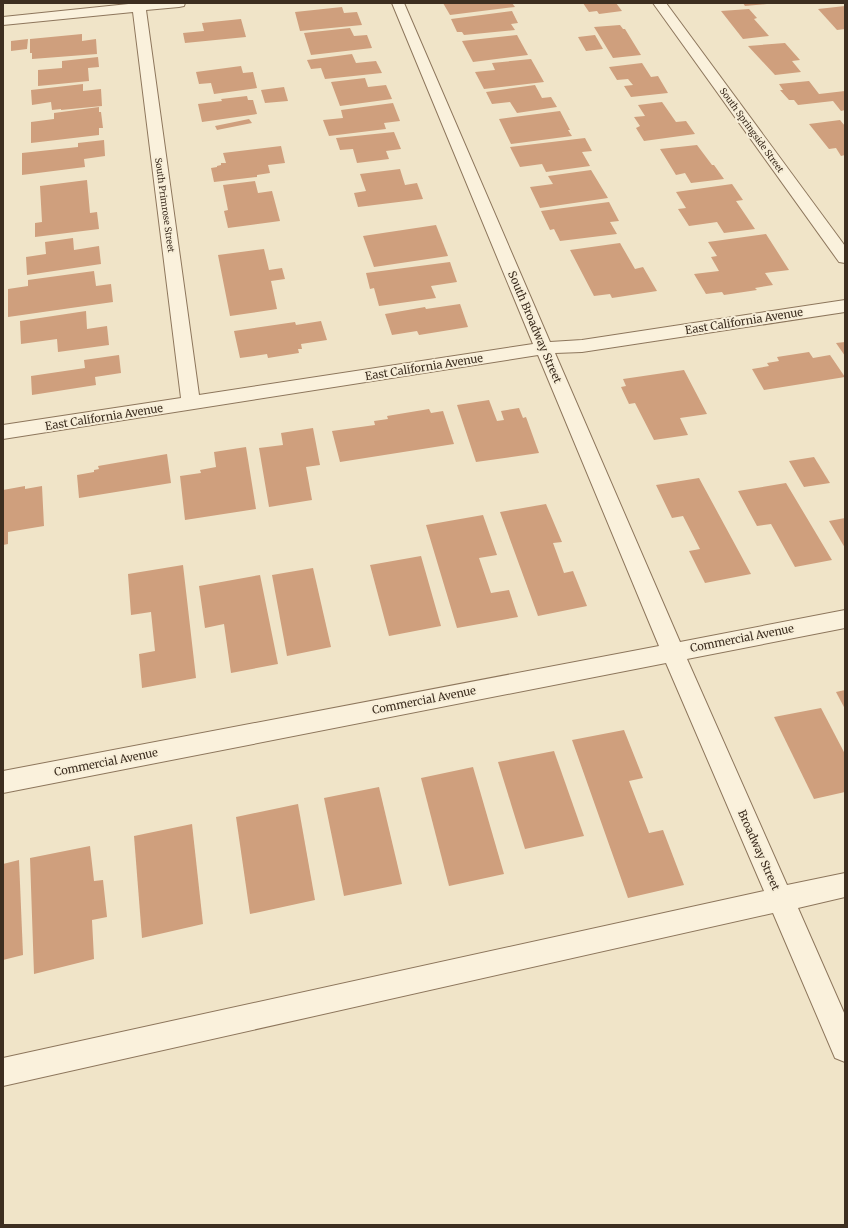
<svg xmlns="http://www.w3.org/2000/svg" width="848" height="1228" font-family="Merriweather,serif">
	<rect width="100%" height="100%" fill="#f0e4c8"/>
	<!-- building -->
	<g fill="#cf9f7d">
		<path d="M 443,3 L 512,3 L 515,7 L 450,15 Z"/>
		<path d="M 583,3 L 616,3 L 622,11 L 599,14 L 597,11 L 589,12 Z"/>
		<path d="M 743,3 L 767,3 L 767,4 L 745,6 Z"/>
		<path d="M 845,6 L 845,29 L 837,30 L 818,9 Z"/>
		<path d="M 342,7 L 344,13 L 357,12 L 362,25 L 300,31 L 295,12 Z"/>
		<path d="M 749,9 L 757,18 L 754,19 L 769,36 L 743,39 L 721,11 Z"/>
		<path d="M 512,11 L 518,23 L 511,24 L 515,30 L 464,35 L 462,32 L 457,32 L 451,19 Z"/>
		<path d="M 241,19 L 246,37 L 185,43 L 183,33 L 204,31 L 202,23 Z"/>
		<path d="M 620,25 L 623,29 L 625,29 L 641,55 L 613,58 L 594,27 Z"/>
		<path d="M 350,28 L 354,36 L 367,35 L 372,48 L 311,55 L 304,33 Z"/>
		<path d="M 82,34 L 82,41 L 96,39 L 97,54 L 32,59 L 32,53 L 30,53 L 30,39 Z"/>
		<path d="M 517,35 L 528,55 L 473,62 L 462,41 Z"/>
		<path d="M 595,35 L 603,49 L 586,51 L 578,37 Z"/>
		<path d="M 28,39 L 27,49 L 11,51 L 11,41 Z"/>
		<path d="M 785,43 L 800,60 L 792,61 L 801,72 L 775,75 L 748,46 Z"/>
		<path d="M 352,54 L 356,63 L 376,61 L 382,73 L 325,79 L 321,68 L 311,69 L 307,60 Z"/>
		<path d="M 98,57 L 99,67 L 88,68 L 89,81 L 38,86 L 38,70 L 62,68 L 62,61 Z"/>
		<path d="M 531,59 L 544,82 L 484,89 L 475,72 L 495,70 L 492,63 Z"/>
		<path d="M 642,63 L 651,77 L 658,76 L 668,93 L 631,97 L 624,86 L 633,85 L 628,79 L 617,80 L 609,67 Z"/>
		<path d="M 241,66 L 243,73 L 253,72 L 257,88 L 214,94 L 211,83 L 199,84 L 196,72 Z"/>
		<path d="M 365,78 L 368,87 L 386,85 L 392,99 L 340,106 L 331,82 Z"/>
		<path d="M 809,81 L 819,94 L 845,91 L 845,110 L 841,111 L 833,101 L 798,105 L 794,100 L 789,100 L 780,90 L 783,90 L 779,84 Z"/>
		<path d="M 83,84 L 83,91 L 101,89 L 102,106 L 61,110 L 61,109 L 52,110 L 51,102 L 32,105 L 31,90 Z"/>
		<path d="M 535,85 L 542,98 L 551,97 L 557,107 L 517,113 L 510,102 L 492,104 L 486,92 Z"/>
		<path d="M 284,87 L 288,101 L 265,103 L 261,90 Z"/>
		<path d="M 247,96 L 248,100 L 253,100 L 257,114 L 202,122 L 198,104 L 222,101 L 221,99 Z"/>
		<path d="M 662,102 L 676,122 L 686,121 L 695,134 L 644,141 L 636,128 L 640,126 L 634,117 L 645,116 L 638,105 Z"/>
		<path d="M 393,103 L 400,121 L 384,123 L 386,129 L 329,136 L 323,120 L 343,118 L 341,110 Z"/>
		<path d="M 99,107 L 99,112 L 101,112 L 103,128 L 99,128 L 99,135 L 31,143 L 31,122 L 54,119 L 54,113 Z"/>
		<path d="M 560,111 L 570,130 L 568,130 L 572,136 L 511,144 L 499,119 Z"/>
		<path d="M 249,119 L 252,123 L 217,130 L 215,126 Z"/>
		<path d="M 840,120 L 845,126 L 845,155 L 841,156 L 836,148 L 829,149 L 809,124 Z"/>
		<path d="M 394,132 L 401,149 L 386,151 L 389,159 L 357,163 L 353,149 L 340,150 L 336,138 Z"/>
		<path d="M 585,138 L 592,151 L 582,152 L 590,166 L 546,172 L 542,164 L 520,167 L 510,147 Z"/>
		<path d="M 104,140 L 105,156 L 84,159 L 85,167 L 22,175 L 22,153 L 78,147 L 78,143 Z"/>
		<path d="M 697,145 L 712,165 L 714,165 L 724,179 L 691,183 L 685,173 L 676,175 L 660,149 Z"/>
		<path d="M 281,146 L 285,163 L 268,165 L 270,173 L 257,175 L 257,177 L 214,182 L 211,168 L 217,167 L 217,166 L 221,165 L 221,163 L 226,163 L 223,153 Z"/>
		<path d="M 400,169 L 405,185 L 417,183 L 423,199 L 358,207 L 354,193 L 366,191 L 360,174 Z"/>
		<path d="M 591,170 L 608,198 L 540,208 L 530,187 L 553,184 L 548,176 Z"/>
		<path d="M 87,180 L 90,213 L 97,212 L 99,229 L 35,237 L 35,223 L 42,222 L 40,186 Z"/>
		<path d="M 255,181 L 258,193 L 272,191 L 280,221 L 228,228 L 224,211 L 228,210 L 223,185 Z"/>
		<path d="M 732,184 L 743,200 L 736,201 L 755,229 L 724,233 L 717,222 L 689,226 L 678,209 L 686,208 L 676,192 Z"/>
		<path d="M 609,202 L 619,221 L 610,222 L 617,234 L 560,241 L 554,229 L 550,230 L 541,211 Z"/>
		<path d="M 436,225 L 448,256 L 374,267 L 363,236 Z"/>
		<path d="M 766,234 L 789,270 L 765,273 L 773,285 L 755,288 L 757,290 L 724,295 L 722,292 L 706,294 L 694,274 L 719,271 L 711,257 L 717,256 L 708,242 Z"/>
		<path d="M 73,238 L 74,250 L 99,246 L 101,264 L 27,275 L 26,257 L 46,254 L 45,242 Z"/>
		<path d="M 620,243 L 635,269 L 643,267 L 657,291 L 612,298 L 610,294 L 594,296 L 570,250 Z"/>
		<path d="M 264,249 L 269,270 L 282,268 L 285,279 L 271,281 L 277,309 L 230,316 L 218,255 Z"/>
		<path d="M 450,262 L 457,282 L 431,286 L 436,298 L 379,306 L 374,288 L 370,289 L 366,273 Z"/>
		<path d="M 94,271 L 96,286 L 111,284 L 113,302 L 8,317 L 8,289 L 28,286 L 28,280 Z"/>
		<path d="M 460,304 L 468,327 L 419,335 L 417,331 L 392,335 L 385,314 L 425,307 L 426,309 Z"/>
		<path d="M 86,311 L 87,329 L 107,326 L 109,345 L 58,352 L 57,339 L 21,344 L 20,321 Z"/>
		<path d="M 321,321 L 327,340 L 301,344 L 302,349 L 298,349 L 299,353 L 268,358 L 267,354 L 240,358 L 234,331 L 295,322 L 296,325 Z"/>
		<path d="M 845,342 L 845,356 L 836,343 Z"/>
		<path d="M 809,352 L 813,358 L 830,355 L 845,377 L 764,390 L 752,369 L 769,366 L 767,363 L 779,361 L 777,357 Z"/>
		<path d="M 119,355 L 121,373 L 95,377 L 96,385 L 32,395 L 31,376 L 85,368 L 84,360 Z"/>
		<path d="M 684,370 L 707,414 L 680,418 L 688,435 L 654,440 L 635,403 L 629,404 L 621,387 L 626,386 L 623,379 Z"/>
		<path d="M 489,400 L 497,421 L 504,420 L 501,411 L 519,408 L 523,418 L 526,417 L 539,453 L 476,462 L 457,405 Z"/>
		<path d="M 429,409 L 431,413 L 443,411 L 454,444 L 340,462 L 332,431 L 375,425 L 374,421 L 388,419 L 387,416 Z"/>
		<path d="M 313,428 L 320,465 L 306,467 L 312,500 L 269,507 L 259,448 L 283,445 L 281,433 Z"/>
		<path d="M 246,447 L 256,509 L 185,520 L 180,476 L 201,473 L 200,470 L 216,467 L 214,452 Z"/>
		<path d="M 167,454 L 171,483 L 79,498 L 77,475 L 94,472 L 94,470 L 99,469 L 98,466 Z"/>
		<path d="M 814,457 L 830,483 L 804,487 L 789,461 Z"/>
		<path d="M 699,478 L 751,574 L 705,583 L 689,551 L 700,549 L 683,516 L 672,518 L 656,485 Z"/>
		<path d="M 786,483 L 832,560 L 795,567 L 771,524 L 757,526 L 738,491 Z"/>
		<path d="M 25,486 L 25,489 L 42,486 L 44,526 L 8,532 L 8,544 L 3,545 L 3,490 Z"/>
		<path d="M 546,504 L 562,542 L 553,543 L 564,573 L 573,571 L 587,606 L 538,616 L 500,512 Z"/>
		<path d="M 483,515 L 497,555 L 479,558 L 491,593 L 509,590 L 518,617 L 457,628 L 426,525 Z"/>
		<path d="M 845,518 L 845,548 L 829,521 Z"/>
		<path d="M 421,556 L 441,626 L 389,636 L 370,565 Z"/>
		<path d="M 183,565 L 196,678 L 142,688 L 139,654 L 155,651 L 151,612 L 131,615 L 128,574 Z"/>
		<path d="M 313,568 L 331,647 L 287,656 L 272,575 Z"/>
		<path d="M 260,575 L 278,664 L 231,673 L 224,624 L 205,628 L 199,586 Z"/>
		<path d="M 845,690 L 845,709 L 836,692 Z"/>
		<path d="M 821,708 L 845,754 L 845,792 L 814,799 L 774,717 Z"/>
		<path d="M 624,730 L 643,778 L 629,781 L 649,833 L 663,830 L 684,885 L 628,898 L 572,740 Z"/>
		<path d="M 554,751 L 584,836 L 525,849 L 498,762 Z"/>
		<path d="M 473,767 L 504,874 L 449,886 L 421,778 Z"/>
		<path d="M 379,787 L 402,884 L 344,896 L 324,798 Z"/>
		<path d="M 298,804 L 315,900 L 250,914 L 236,817 Z"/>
		<path d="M 192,824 L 203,924 L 142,938 L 134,836 Z"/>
		<path d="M 90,846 L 94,881 L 103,880 L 107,917 L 92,920 L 94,959 L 34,974 L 30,858 Z"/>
		<path d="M 19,860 L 23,955 L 3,960 L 3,864 Z"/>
	</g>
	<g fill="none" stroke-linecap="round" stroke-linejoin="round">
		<!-- minor casing -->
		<g stroke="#8d765c" stroke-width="2">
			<g id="minor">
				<path d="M 138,3 L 185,3 L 184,6 L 179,7 L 146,10 L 199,395 L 533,344 L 392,3 L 404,3 L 550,342 L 582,340 L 845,300 L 845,312 L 582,352 L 555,353 L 680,642 L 845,610 L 845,628 L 687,659 L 787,885 L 845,873 L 845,897 L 798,908 L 845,1015 L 845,1062 L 835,1058 L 773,913 L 3,1086 L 3,1058 L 764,891 L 666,663 L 3,793 L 3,771 L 659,646 L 538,355 L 3,439 L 3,425 L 181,398 L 133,12 L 3,25 L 3,17 Z"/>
				<path d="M 653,3 L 666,3 L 845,246 L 845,263 L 839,262 Z"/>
			</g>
		</g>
		<!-- minor -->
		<use href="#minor" fill="#faf1dc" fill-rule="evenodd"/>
	</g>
	<g text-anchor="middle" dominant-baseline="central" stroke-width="4" stroke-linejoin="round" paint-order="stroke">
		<!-- far-street labels -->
		<g font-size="9" fill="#3d2e20" stroke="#f7eed8">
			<text transform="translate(752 130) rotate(54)">South Springside Street</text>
			<text transform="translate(165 205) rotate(82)">South Primrose Street</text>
		</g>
		<!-- street labels -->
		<g font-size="11" fill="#3d2e20" stroke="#f7eed8">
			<text transform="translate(744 321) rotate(-9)">East California Avenue</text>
			<text transform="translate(535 327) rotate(67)">South Broadway Street</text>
			<text transform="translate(424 367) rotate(-9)">East California Avenue</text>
			<text transform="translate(104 417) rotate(-9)">East California Avenue</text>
			<text transform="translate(742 638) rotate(-11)">Commercial Avenue</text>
			<text transform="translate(424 700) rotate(-11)">Commercial Avenue</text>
			<text transform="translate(106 762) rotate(-11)">Commercial Avenue</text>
			<text transform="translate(759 850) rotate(66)">Broadway Street</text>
		</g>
	</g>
	<!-- border -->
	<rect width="848" height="1228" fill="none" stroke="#3d2e20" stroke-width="8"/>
</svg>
